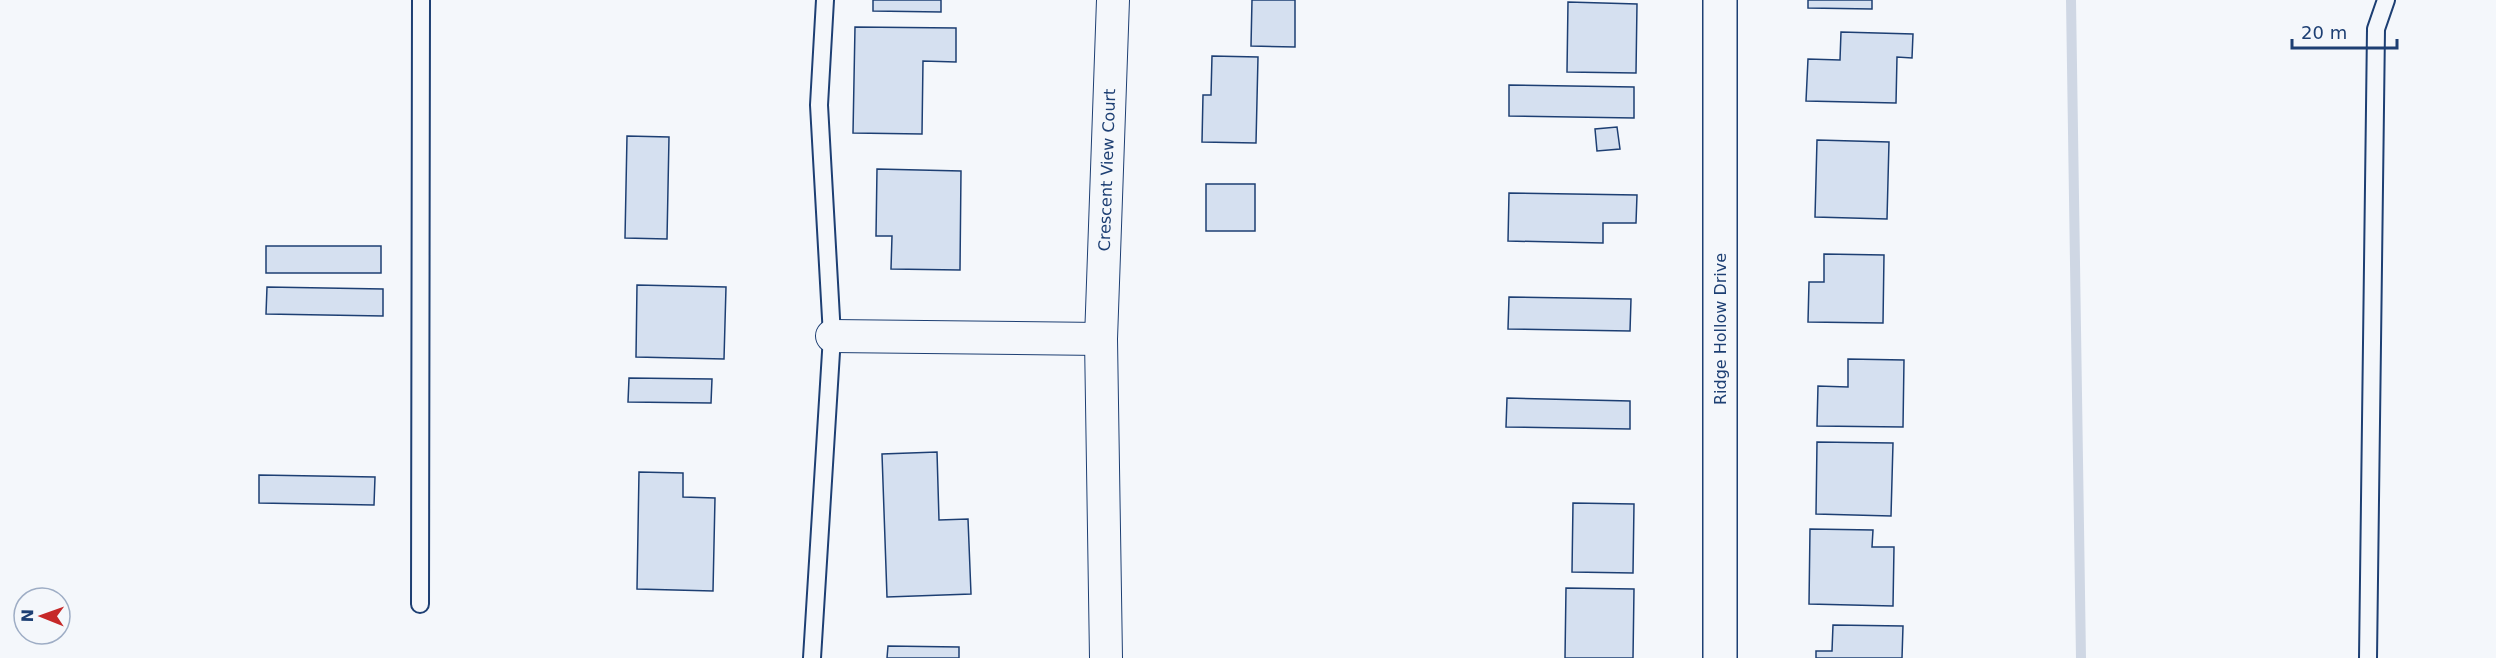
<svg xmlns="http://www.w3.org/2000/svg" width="2496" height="658" font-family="'DejaVu Sans',sans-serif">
	<rect width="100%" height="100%" fill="#f4f7fb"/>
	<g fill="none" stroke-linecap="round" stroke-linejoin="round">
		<!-- stream -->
		<path stroke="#cfd7e4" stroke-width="10" d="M 2071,0 L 2081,658"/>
	</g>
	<!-- building -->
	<g fill="#d5e0f0" stroke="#1d3f73" stroke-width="1.5">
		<path d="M 873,0 L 941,0 L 941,12 L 873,11 Z"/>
		<path d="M 1252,0 L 1295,0 L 1295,47 L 1251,46 Z"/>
		<path d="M 1808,0 L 1872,0 L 1872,9 L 1808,8 Z"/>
		<path d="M 1568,2 L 1637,4 L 1636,73 L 1567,72 Z"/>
		<path d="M 855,27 L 956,28 L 956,62 L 923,61 L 922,134 L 853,133 Z"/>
		<path d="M 1841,32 L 1913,34 L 1912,58 L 1897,57 L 1896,103 L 1806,101 L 1808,59 L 1840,60 Z"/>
		<path d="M 1212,56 L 1258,57 L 1256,143 L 1202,142 L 1203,95 L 1211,95 Z"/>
		<path d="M 1509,85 L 1634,87 L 1634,118 L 1509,116 Z"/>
		<path d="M 1617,127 L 1620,149 L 1597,151 L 1595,129 Z"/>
		<path d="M 627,136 L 669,137 L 667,239 L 625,238 Z"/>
		<path d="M 1817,140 L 1889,142 L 1887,219 L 1815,217 Z"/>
		<path d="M 877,169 L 961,171 L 960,270 L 891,269 L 892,236 L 876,236 Z"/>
		<rect x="1206" y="184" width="49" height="47"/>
		<path d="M 1509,193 L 1637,195 L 1636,223 L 1603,223 L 1603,243 L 1508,241 Z"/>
		<rect x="266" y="246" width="115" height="27"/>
		<path d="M 1824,254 L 1884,255 L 1883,323 L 1808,322 L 1809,282 L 1824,282 Z"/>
		<path d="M 637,285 L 726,287 L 724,359 L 636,357 Z"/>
		<path d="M 267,287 L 383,289 L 383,316 L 266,314 Z"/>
		<path d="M 1509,297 L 1631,299 L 1630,331 L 1508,329 Z"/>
		<path d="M 1848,359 L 1904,360 L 1903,427 L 1817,426 L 1818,386 L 1848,387 Z"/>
		<path d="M 629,378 L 712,379 L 711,403 L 628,402 Z"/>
		<path d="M 1507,398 L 1630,401 L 1630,429 L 1506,427 Z"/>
		<path d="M 1817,442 L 1893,443 L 1891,516 L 1816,514 Z"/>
		<path d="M 937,452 L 939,520 L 968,519 L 971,594 L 887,597 L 882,454 Z"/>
		<path d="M 639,472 L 683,473 L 683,497 L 715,498 L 713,591 L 637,589 Z"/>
		<path d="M 259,475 L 375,477 L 374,505 L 259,503 Z"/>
		<path d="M 1573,503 L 1634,504 L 1633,573 L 1572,572 Z"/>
		<path d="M 1810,529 L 1873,530 L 1872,547 L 1894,547 L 1893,606 L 1809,604 Z"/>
		<path d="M 1566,588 L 1634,589 L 1633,658 L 1565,658 Z"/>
		<path d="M 1833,625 L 1903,626 L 1902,658 L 1816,658 L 1816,651 L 1832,651 Z"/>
		<path d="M 888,646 L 959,647 L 959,658 L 887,658 Z"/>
	</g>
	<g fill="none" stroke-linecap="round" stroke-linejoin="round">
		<!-- service casing -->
		<g stroke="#1d3f73" stroke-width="20">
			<g id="service">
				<path d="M 420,604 L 421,0"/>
				<path d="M 812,658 L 832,336 L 819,105 L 825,0"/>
				<path d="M 2368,658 L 2376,29 L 2386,0"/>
			</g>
		</g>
		<!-- minor casing -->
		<g stroke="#1d3f73" stroke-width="34">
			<g id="minor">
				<path d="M 832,336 L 1101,339"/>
				<path d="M 1106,658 L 1101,339 L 1113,0"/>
			</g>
		</g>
		<!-- tertiary casing -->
		<g stroke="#1d3f73" stroke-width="36">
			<path id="tertiary" d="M 1720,658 L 1720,0"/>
		</g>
		<!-- service -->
		<use href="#service" stroke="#f4f7fb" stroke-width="16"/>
		<!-- minor -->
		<use href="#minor" stroke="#f4f7fb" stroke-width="32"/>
		<!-- tertiary -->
		<use href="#tertiary" stroke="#f4f7fb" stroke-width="33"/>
	</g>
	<g text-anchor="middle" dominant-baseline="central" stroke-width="4.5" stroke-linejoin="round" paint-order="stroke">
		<!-- street labels -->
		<g font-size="16" fill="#1d3f73" stroke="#f4f7fb">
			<text transform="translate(1107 170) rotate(-88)">Crescent View Court</text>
			<text transform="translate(1720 329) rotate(-90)">Ridge Hollow Drive</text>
		</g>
	</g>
	<!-- north arrow -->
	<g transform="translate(42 616) rotate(271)"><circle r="28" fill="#f4f7fb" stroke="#9eadc5" stroke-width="1.5"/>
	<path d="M0-4.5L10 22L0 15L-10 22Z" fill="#c62828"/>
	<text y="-9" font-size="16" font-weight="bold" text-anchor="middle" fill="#1d3f73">N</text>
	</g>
	<!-- scale -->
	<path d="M2292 39v9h105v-9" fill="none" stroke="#1d3f73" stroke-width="3"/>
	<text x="2301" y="39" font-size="18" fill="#1d3f73" stroke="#f4f7fb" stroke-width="4.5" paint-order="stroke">20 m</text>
</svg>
